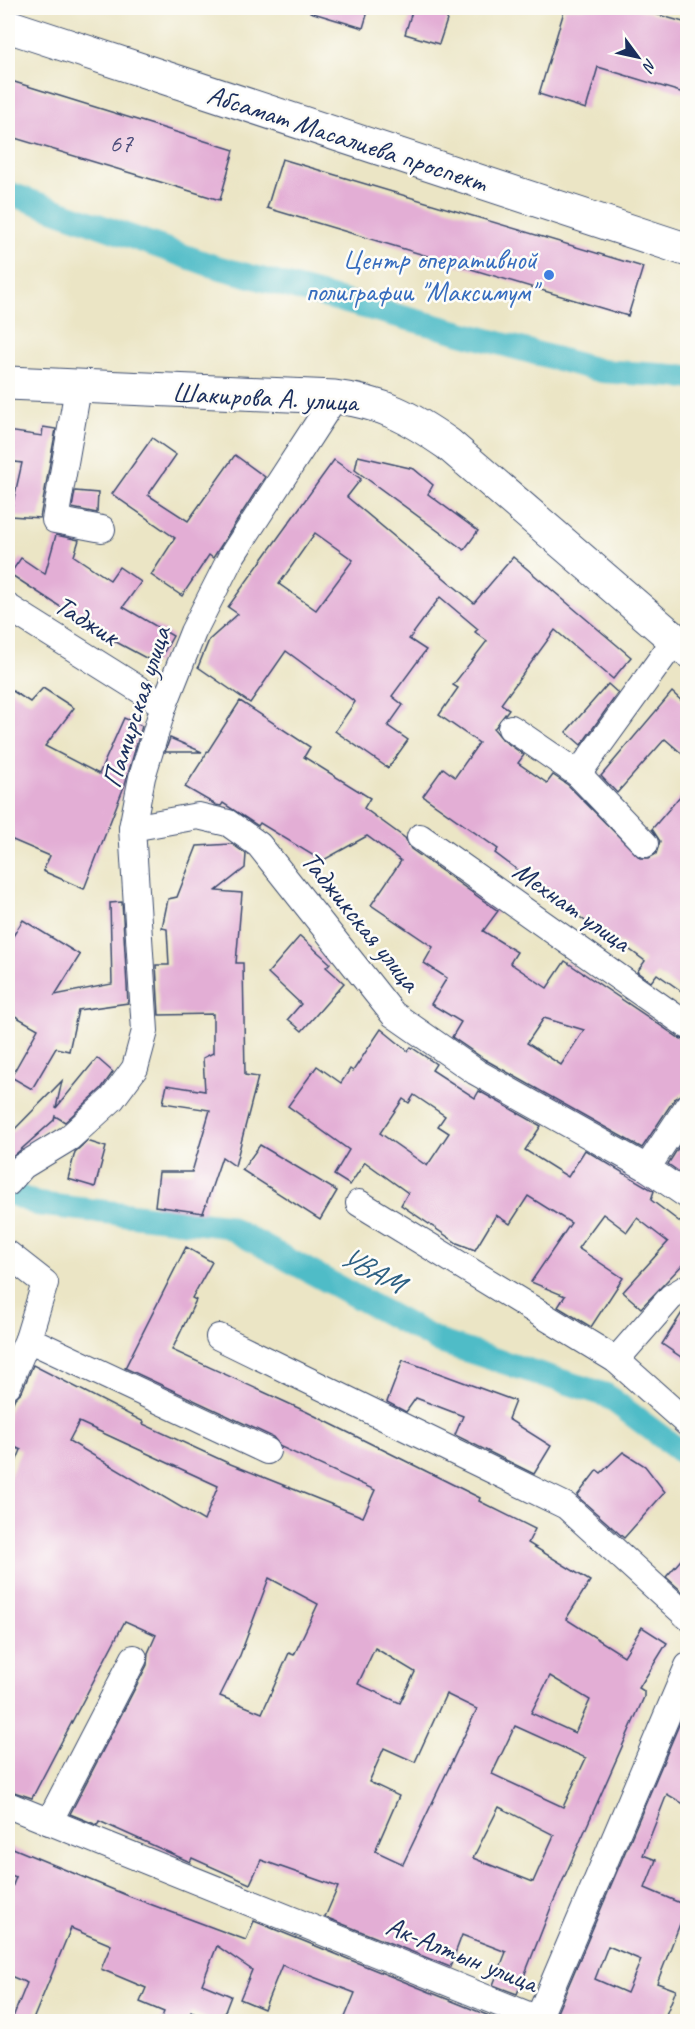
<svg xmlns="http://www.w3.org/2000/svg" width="695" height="2029" font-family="Caveat,sans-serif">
	<rect width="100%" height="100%" fill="#fdfcf7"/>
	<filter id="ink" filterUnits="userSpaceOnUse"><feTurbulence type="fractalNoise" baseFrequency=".0167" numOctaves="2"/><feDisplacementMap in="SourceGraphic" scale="12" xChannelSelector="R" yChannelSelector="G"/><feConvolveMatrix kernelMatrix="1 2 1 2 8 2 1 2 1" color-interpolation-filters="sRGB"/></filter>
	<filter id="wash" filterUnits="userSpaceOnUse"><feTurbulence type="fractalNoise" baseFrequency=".008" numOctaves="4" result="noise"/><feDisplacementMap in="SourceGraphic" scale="24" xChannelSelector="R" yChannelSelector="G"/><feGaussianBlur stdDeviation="1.35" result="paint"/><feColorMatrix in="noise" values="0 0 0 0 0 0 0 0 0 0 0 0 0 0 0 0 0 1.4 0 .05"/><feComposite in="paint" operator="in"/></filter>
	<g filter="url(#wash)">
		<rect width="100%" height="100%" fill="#ebe5c5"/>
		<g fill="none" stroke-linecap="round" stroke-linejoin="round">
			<!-- canal -->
			<g stroke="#4fbcc7" stroke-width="24">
				<path d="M 8,193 L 213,266 L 602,371 L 688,377"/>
				<path d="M 8,1192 L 37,1204 L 226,1226 L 440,1342 L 606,1395 L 688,1457"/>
			</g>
		</g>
		<g id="blocks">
			<!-- building -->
			<g fill="#e3aed5" fill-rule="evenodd">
				<path d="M 311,8 L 369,8 L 363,28 L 310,12 Z"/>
				<path d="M 413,8 L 451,8 L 439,44 L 405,34 Z"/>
				<path d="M 565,8 L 634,8 L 687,23 L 687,94 L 598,67 L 586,109 L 539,94 Z"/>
				<path d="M 8,80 L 234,150 L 220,200 L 8,136 Z"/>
				<path d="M 282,159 L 643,267 L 628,316 L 267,208 Z"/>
				<path d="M 43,427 L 56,429 L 40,518 L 10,516 L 22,463 L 8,461 L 8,431 L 42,436 Z"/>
				<path d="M 152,438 L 176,455 L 148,495 L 188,521 L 235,455 L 265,477 L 213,558 L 209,555 L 182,596 L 151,575 L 175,538 L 112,494 Z"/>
				<path d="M 358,456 L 414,469 L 433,485 L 428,494 L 478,531 L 464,550 L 355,470 Z"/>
				<path d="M 334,460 L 361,479 L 347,497 L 474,603 L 513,557 L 631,657 L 613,679 L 555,630 L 501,704 L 509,709 L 494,729 L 503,740 L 524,755 L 518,763 L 547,783 L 553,775 L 568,785 L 640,858 L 649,858 L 656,854 L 660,841 L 652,829 L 687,788 L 687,995 L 657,974 L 651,982 L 637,972 L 645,961 L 603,930 L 601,933 L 495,853 L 498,849 L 423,796 L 443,768 L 455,777 L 479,743 L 439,715 L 458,688 L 453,685 L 487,641 L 475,632 L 478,629 L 440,597 L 409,639 L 426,650 L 392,696 L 403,705 L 388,726 L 408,740 L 388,768 L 335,731 L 355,702 L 286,651 L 250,703 L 198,667 L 209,640 L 238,614 L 228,607 ZM 315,533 L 353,560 L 316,610 L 279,584 Z"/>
				<path d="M 75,491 L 98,493 L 97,513 L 72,508 Z"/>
				<path d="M 56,535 L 79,540 L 74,556 L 110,580 L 119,567 L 141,582 L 123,607 L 173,636 L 157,664 L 105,636 L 10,574 L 21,558 L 45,574 Z"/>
				<path d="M 608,684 L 618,693 L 581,745 L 566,732 Z"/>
				<path d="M 8,688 L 30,702 L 43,688 L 74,708 L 45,746 L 99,774 L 124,718 L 142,726 L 125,784 L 84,889 L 43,871 L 50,856 L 8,838 Z"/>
				<path d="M 672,692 L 687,706 L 687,758 L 665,739 L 617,793 L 601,776 Z"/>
				<path d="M 240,701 L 310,747 L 304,757 L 370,798 L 364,808 L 405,838 L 411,849 L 498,911 L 483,931 L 517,952 L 510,963 L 547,988 L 565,961 L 679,1038 L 687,1041 L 687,1091 L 675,1098 L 642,1148 L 484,1059 L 452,1037 L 461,1022 L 431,1004 L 447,978 L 424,963 L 433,947 L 371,905 L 401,861 L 367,836 L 322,861 L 260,823 L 258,826 L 223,803 L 221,806 L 216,805 L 185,787 ZM 544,1018 L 584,1030 L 561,1065 L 527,1043 Z"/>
				<path d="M 170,738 L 202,752 L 165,752 Z"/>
				<path d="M 232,844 L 246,854 L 245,868 L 216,891 L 242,893 L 236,963 L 243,963 L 245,1075 L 258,1077 L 235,1166 L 222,1157 L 203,1213 L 155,1206 L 159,1172 L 192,1172 L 210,1110 L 163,1103 L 167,1085 L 205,1091 L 203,1058 L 213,1053 L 213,1014 L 159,1015 L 156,965 L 169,965 L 167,929 L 162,928 L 168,899 L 177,897 L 197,846 Z"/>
				<path d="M 122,902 L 128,1003 L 78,1010 L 69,1051 L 56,1048 L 32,1089 L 11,1077 L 38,1029 L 8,1012 L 8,944 L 23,920 L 80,955 L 55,995 L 112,984 L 110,903 Z"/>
				<path d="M 300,936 L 330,963 L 326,967 L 344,983 L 302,1031 L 288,1019 L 301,1004 L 268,973 Z"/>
				<path d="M 381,1029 L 408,1051 L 411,1047 L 436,1064 L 432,1070 L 475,1098 L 479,1091 L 541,1126 L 525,1150 L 568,1177 L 585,1150 L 654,1191 L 651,1200 L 684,1225 L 687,1221 L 687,1260 L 641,1308 L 623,1292 L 668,1242 L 637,1218 L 627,1232 L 603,1214 L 578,1248 L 623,1278 L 591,1327 L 558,1307 L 565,1296 L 531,1282 L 571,1223 L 528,1196 L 510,1224 L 496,1215 L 475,1250 L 457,1243 L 401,1205 L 408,1193 L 365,1162 L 350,1185 L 334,1175 L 349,1150 L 288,1106 L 317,1066 L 341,1083 L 350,1069 L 353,1071 ZM 414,1095 L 445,1116 L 438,1126 L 449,1133 L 427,1166 L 380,1133 L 403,1099 L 409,1103 Z"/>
				<path d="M 97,1058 L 113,1072 L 101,1089 L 65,1122 L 55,1116 L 54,1120 L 8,1161 L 8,1136 L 62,1081 L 56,1108 Z"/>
				<path d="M 687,1134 L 687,1162 L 681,1173 L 668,1164 Z"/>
				<path d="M 87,1141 L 106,1147 L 95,1187 L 68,1179 L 75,1152 Z"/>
				<path d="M 260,1145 L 337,1191 L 320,1220 L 242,1170 Z"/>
				<path d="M 186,1247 L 212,1262 L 192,1298 L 196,1300 L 172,1350 L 307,1412 L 480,1498 L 479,1501 L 535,1529 L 528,1543 L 590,1581 L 566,1619 L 624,1656 L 642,1627 L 667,1643 L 639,1688 L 644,1691 L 644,1697 L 552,1905 L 517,1994 L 493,1985 L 506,1952 L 462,1935 L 450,1967 L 325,1917 L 338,1887 L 261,1860 L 250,1884 L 192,1858 L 190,1862 L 99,1821 L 97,1825 L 70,1814 L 147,1665 L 148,1653 L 156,1635 L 125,1621 L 32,1798 L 8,1790 L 8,1481 L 21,1450 L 8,1444 L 8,1413 L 15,1398 L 22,1391 L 33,1365 L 144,1422 L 143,1424 L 228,1463 L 363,1517 L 375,1490 L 281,1447 L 273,1437 L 125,1368 ZM 79,1422 L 218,1486 L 204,1521 L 69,1441 ZM 269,1578 L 318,1604 L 294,1655 L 289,1653 L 262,1713 L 220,1696 L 239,1658 ZM 375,1648 L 415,1672 L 400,1703 L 358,1684 ZM 550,1676 L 590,1700 L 575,1733 L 531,1713 ZM 446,1694 L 477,1709 L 403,1864 L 375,1851 L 399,1796 L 369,1782 L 384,1748 L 415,1762 ZM 515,1726 L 586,1758 L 563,1807 L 492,1774 ZM 499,1807 L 554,1835 L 533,1882 L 473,1858 Z"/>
				<path d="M 687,1305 L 687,1361 L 662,1344 Z"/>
				<path d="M 403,1360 L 515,1401 L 508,1419 L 551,1446 L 534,1474 L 455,1435 L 463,1416 L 416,1398 L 406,1412 L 387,1402 Z"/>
				<path d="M 623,1452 L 645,1466 L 665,1492 L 624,1538 L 577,1496 L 597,1470 L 601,1473 Z"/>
				<path d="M 687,1553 L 687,1596 L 666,1577 Z"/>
				<path d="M 687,1706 L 687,1806 L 667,1794 L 643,1855 L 656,1860 L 645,1888 L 687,1906 L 657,1983 L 676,1990 L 663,2022 L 553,2022 ZM 608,1946 L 641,1960 L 627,1993 L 595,1979 Z"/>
				<path d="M 8,1846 L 131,1897 L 246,1940 L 254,1921 L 504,2022 L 343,2022 L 355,1993 L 282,1965 L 264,2009 L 240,1999 L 252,1970 L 217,1946 L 202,1984 L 231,1996 L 221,2022 L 214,2022 L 191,2012 L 187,2022 L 160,2022 L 164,2012 L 140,2002 L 146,1988 L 101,1969 L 111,1945 L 71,1928 L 32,2022 L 11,2022 L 27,1983 L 8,1975 L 8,1898 L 16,1877 L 8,1874 Z"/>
			</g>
		</g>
	</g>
	<g filter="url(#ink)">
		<use href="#blocks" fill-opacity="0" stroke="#3a4a6d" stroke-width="1.5"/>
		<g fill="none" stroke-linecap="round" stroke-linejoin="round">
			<!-- minor casing -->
			<g stroke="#3a4a6d" stroke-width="28">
				<g id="minor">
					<path d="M 78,388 L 55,520 L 102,529"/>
					<path d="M 8,607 L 164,705"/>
					<path d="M 511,728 L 578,774 L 645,844"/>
					<path d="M 578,774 L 675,640"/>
					<path d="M 132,828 L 198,816 L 228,823 L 259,845 L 393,1014 L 476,1072 L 647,1168 L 688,1196"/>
					<path d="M 420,837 L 688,1026"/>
					<path d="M 647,1168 L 688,1106"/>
					<path d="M 8,1183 L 23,1166 L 69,1138 L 112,1099 L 135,1068 L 145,1031 L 132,828 L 142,777 L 164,705 L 193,632 L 231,557 L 335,397"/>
					<path d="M 359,1203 L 616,1360 L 688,1424"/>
					<path d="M 8,1254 L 45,1283 L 28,1339 L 8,1385"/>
					<path d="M 219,1337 L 566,1506 L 688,1617"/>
					<path d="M 28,1339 L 267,1451"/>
					<path d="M 616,1360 L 671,1297 L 688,1287"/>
					<path d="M 8,1805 L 538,2019 L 688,1666"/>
					<path d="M 49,1822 L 134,1658"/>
				</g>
			</g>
			<!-- major casing -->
			<g stroke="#3a4a6d" stroke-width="35">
				<g id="major">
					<path d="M 8,26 L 688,250"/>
					<path d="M 8,383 L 335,397 C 383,403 408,416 448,444 L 688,651"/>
				</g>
			</g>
			<!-- minor -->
			<use href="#minor" stroke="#fff" stroke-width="26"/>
			<!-- major -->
			<use href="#major" stroke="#fff" stroke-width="33"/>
		</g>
	</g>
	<!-- markers -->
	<circle fill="#3f7fe0" stroke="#fdfcf7" stroke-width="2" cx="549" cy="275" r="6"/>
	<g text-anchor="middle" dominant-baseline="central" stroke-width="5" stroke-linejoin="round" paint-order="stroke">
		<!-- number labels -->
		<g font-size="26" fill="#4d4f7c">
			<text x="121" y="143">67</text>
		</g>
		<!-- street labels -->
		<g font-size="28" fill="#1b2f5e" stroke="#fdfcf7">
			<text transform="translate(347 138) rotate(18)">Абсамат Масалиева проспект</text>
			<text transform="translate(265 397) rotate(3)">Шакирова А. улица</text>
			<text transform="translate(87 620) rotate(32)">Таджик</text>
			<text transform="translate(136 707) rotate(-72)">Памирская улица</text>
			<text transform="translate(572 906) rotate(35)">Мехнат улица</text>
			<text transform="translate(361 921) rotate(51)">Таджикская улица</text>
			<text transform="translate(462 1954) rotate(22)">Ак-Алтын улица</text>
		</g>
		<!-- shop labels -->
		<g font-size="28" fill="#366cbe" stroke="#fdfcf7" text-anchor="end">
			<text x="537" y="259">Центр оперативной<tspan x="537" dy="32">полиграфии "Максимум"</tspan></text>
		</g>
		<!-- water labels -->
		<g font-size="30" font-style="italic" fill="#2d6083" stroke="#fdfcf7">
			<text transform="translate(372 1269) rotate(28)">УВАМ</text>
		</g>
	</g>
	<!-- margin -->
	<rect width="695" height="2029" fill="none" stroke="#fdfcf7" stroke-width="30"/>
	<!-- north arrow -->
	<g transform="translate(638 57) rotate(123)" stroke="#fdfcf7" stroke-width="4.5" paint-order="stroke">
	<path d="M0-4.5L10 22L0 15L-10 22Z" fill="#1b2f5e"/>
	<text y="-9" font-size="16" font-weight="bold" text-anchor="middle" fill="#1b2f5e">N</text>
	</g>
</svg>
